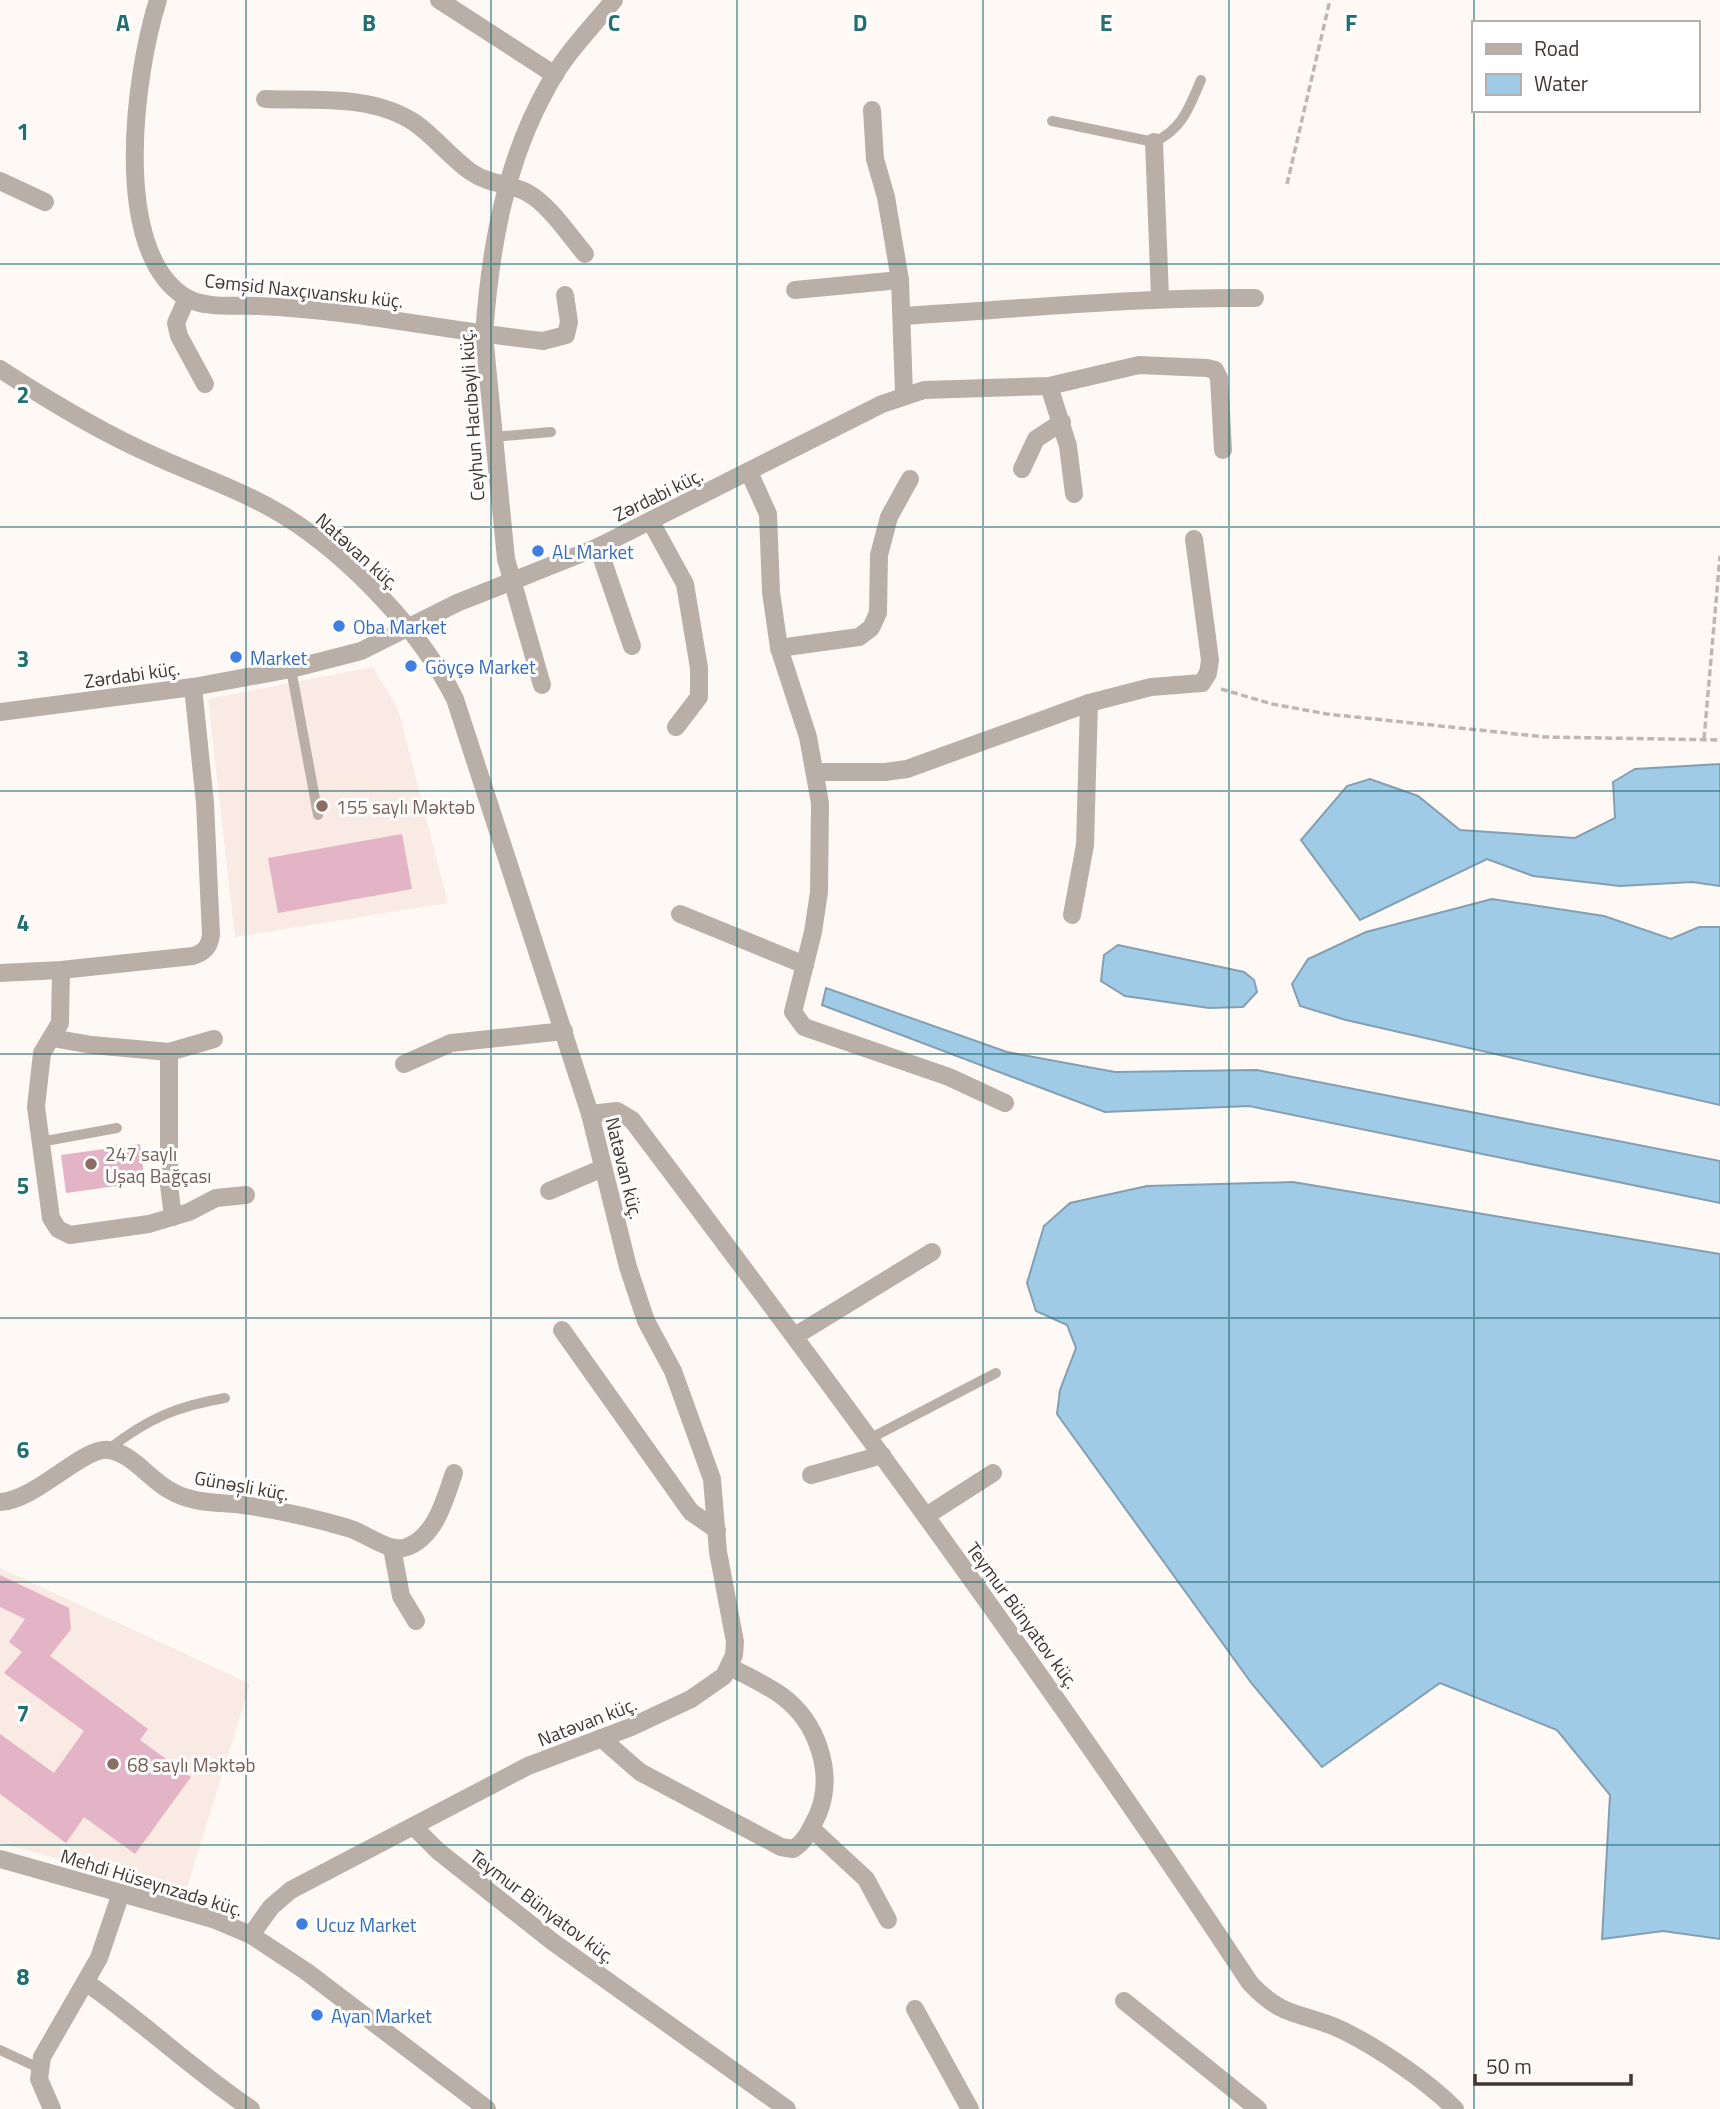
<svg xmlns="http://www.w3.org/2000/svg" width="1720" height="2109" font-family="'Titillium Web',sans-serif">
	<rect width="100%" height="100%" fill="#fff9f6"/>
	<!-- built -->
	<g fill="#f9eae4">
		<path d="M 373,667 L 398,709 L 448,903 L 235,937 L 208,699 Z"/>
		<path d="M 0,1568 L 250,1684 L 185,1894 L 0,1843 Z"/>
	</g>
	<!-- water -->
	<g fill="#a0cbe7" stroke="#849fb1" stroke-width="2">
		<path d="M 1720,764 L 1720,886 L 1692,882 L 1620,886 L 1533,876 L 1487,859 L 1360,920 L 1301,840 L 1347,786 L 1370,779 L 1418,796 L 1460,830 L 1575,838 L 1615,818 L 1613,782 L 1635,769 Z"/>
		<path d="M 1492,899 L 1604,916 L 1671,939 L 1699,927 L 1720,927 L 1720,1105 L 1346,1020 L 1300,1006 L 1292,984 L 1308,959 L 1366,932 Z"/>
		<path d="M 1118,945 L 1244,972 L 1254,980 L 1257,992 L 1243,1007 L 1209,1008 L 1125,996 L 1101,981 L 1104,955 Z"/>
		<path d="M 826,988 L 1007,1052 L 1115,1072 L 1257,1070 L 1720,1161 L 1720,1203 L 1249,1106 L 1105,1112 L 822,1005 Z"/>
		<path d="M 1293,1182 L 1720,1254 L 1720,1939 L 1663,1931 L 1602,1939 L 1610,1795 L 1557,1730 L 1440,1683 L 1322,1767 L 1252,1684 L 1057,1414 L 1060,1390 L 1076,1348 L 1067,1325 L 1036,1311 L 1027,1283 L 1044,1226 L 1070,1203 L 1147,1186 Z"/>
	</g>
	<!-- building -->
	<g fill="#e3b3c6">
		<path d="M 402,834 L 412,889 L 278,913 L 268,858 Z"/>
		<path d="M 140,1144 L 145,1182 L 66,1193 L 61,1155 Z"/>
		<path d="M 0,1575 L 69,1608 L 71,1629 L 50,1656 L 148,1729 L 140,1740 L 191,1777 L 135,1854 L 84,1817 L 66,1843 L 0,1794 L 0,1734 L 54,1773 L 84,1731 L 4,1673 L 22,1652 L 9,1642 L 25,1619 L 0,1607 Z"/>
	</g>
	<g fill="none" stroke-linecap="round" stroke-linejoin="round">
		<!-- path -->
		<g stroke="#beb6b2" stroke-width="3.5" stroke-dasharray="7 3.5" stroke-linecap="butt">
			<path d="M 1287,184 L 1330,0"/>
			<path d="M 1221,689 L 1272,704 L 1327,714 L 1545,737 L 1720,740"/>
			<path d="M 1704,739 L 1720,556"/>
		</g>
		<!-- service -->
		<g stroke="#b9afa7" stroke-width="10">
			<path d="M 1052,121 L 1154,142 C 1183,129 1189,107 1201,80"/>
			<path d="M 493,437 L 551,432"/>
			<path d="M 291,669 L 318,815"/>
			<path d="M 40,1142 L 117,1128"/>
			<path d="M 871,1438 L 996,1373"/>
			<path d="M 109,1449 C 147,1419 177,1406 225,1398"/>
			<path d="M 0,2050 L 39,2068"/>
		</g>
		<!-- minor -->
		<g stroke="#b9afa7" stroke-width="18">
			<path d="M 158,0 C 135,72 110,250 185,297 C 205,309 235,305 258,306 C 354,310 448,331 543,341 L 566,335 L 569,322 L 565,295"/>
			<path d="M 439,0 L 555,75"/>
			<path d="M 265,99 C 314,101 372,94 415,123 C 435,137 451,158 471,172 C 490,185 508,183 526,192 C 549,204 568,234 585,254"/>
			<path d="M 872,110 L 875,159 L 886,197 L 900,280 L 904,394"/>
			<path d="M 1154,142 L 1160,297"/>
			<path d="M 0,181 L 45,202"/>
			<path d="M 795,290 L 900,280"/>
			<path d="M 187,298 L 176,323 L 179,336 L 205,384"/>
			<path d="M 903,316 C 1021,309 1138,297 1255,298"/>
			<path d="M 0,369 C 51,402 102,433 157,457 C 199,476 243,491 283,515 C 348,555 421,631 455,699 L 590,1114 L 628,1267 L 646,1321 L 673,1371 L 712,1479 L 718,1552 L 735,1642 L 734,1655 L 724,1676 L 691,1699 L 631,1727 L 528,1766 L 291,1890 L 271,1907 L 251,1935"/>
			<path d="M 1049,386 L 1068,446 L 1074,494"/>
			<path d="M 1022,469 L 1036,439 L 1062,422"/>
			<path d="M 749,472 L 768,514 L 771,592 L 779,648 L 808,737 L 820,803 L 819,892 L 813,932 L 793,1012 L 804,1027 L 949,1077 L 1005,1103"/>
			<path d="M 651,522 L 685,584 L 699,668 L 699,697 L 676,727"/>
			<path d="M 598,547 L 632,646"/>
			<path d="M 779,648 L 859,637 L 871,628 L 878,613 L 879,555 L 889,517 L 910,479"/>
			<path d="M 542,685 L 506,559 L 484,335 C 490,249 505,162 548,86 C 565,54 591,28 614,0"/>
			<path d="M 0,712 L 193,687 L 291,669 L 361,651 L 457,603 L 598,547 L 882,404 L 924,390 L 1049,386 L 1139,365 L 1207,368 L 1215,370 L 1219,378 L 1223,450"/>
			<path d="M 817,772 L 885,772 L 907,769 L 1089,703 L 1151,687 L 1202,683 L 1208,673 L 1210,660 L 1194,539"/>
			<path d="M 680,914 L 805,965"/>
			<path d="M 1072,915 L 1085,845 L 1089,703"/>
			<path d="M 61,970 L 60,1023 L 42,1053 L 36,1107 L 51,1218 L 58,1229 L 70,1235 L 149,1224 L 189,1212 L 216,1198 L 246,1195"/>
			<path d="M 0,973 L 61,970 L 193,956 C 205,952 209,947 211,935 L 205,803 L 193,687"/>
			<path d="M 52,1038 L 92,1045 L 169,1052 L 169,1185 L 173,1217"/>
			<path d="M 169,1052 L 214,1039"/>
			<path d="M 404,1064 L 451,1043 L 564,1031"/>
			<path d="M 590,1114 L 617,1111 L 632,1120 C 846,1403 1055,1688 1250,1983 C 1285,2021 1304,2011 1344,2031 C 1380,2049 1427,2081 1455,2109"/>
			<path d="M 549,1191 L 603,1168"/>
			<path d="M 562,1330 L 691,1512 L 717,1530"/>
			<path d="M 795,1336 L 932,1252"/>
			<path d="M 811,1475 L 882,1455"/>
			<path d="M 0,1502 C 37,1500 83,1446 109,1450 C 132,1453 151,1481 171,1491 C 193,1504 219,1502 243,1505 C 278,1510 314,1518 348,1528 C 364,1532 390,1554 407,1547 C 436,1536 445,1499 454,1473"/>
			<path d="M 926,1516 L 993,1473"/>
			<path d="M 392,1548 L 401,1596 L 416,1621"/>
			<path d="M 601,1738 L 640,1772 L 781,1847 L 793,1849 C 806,1842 812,1826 818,1814 C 835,1773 817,1722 782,1696 C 767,1685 747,1676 730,1667"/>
			<path d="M 415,1828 L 438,1851 L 553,1942 L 787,2109"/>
			<path d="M 811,1828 L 866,1879 L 888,1920"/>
			<path d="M 0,1859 L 213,1919 L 251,1935 L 307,1972 L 487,2109"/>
			<path d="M 87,1983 C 143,2022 193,2070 251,2109"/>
			<path d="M 1124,2001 L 1258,2109"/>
			<path d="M 915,2009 L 970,2109"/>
			<path d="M 52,2109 L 39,2079 L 42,2057 L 99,1958 L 121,1893"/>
		</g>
	</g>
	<!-- grid -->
	<path fill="none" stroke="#226e71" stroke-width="2" stroke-opacity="0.55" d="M 246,0 L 246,2109M 491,0 L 491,2109M 737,0 L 737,2109M 983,0 L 983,2109M 1229,0 L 1229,2109M 1474,0 L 1474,23M 1474,110 L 1474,2109M 0,264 L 1720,264M 0,527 L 1720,527M 0,791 L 1720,791M 0,1054 L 1720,1054M 0,1318 L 1720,1318M 0,1582 L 1720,1582M 0,1845 L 1720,1845"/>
	<!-- markers -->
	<g fill="#3f7fe0" stroke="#fff" stroke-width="2.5">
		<circle cx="538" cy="551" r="7"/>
		<circle cx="339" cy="626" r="7"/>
		<circle cx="236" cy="657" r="7"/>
		<circle cx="411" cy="666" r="7"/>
		<circle cx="302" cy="1924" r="7"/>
		<circle cx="317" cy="2015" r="7"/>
	</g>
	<g fill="#8d6e63" stroke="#fff" stroke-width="2.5">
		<circle cx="322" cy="806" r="7"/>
		<circle cx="91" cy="1164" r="7"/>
		<circle cx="113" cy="1764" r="7"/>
	</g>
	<g text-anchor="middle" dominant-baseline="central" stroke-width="6" stroke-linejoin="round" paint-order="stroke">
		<!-- street labels -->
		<g font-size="19" fill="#423732" stroke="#fff">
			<text transform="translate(304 290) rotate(6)">Cəmşid Naxçıvansku küç.</text>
			<text transform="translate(471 415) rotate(-94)">Ceyhun Hacıbəyli küç.</text>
			<text transform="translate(658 494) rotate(-26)">Zərdabi küç.</text>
			<text transform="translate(358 551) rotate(42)">Natəvan küç.</text>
			<text transform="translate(132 674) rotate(-8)">Zərdabi küç.</text>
			<text transform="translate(625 1168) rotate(76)">Natəvan küç.</text>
			<text transform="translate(242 1485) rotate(10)">Günəşli küç.</text>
			<text transform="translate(1023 1615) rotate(54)">Teymur Bünyatov küç.</text>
			<text transform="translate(587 1721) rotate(-21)">Natəvan küç.</text>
			<text transform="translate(152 1882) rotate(17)">Mehdi Hüseynzadə küç.</text>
			<text transform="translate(543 1906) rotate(37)">Teymur Bünyatov küç.</text>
		</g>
		<!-- shop labels -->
		<g font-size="19" fill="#366cbe" stroke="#fff" text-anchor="start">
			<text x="552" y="551">AL Market</text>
			<text x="353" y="626">Oba Market</text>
			<text x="250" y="657">Market</text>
			<text x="425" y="666">Göyçə Market</text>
			<text x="316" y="1924">Ucuz Market</text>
			<text x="331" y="2015">Ayan Market</text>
		</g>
		<!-- education labels -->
		<g font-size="19" fill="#785e54" stroke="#fff" text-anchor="start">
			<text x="336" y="806">155 saylı Məktəb</text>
			<text x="105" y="1153">247 saylı<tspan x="105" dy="22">Uşaq Bağçası</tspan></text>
			<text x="127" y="1764">68 saylı Məktəb</text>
		</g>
	</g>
	<g font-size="23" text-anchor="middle" font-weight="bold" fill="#226e71" stroke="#fff" stroke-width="6" stroke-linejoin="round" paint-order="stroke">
		<text x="123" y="31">A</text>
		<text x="369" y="31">B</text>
		<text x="614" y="31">C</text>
		<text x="860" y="31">D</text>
		<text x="1106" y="31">E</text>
		<text x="1351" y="31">F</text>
		<text x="23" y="140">1</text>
		<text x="23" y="403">2</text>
		<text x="23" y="667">3</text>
		<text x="23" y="931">4</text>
		<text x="23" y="1194">5</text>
		<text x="23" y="1458">6</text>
		<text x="23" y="1722">7</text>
		<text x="23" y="1985">8</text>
	</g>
	<!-- legend -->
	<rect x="1472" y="21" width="228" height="91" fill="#ffffff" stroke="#b3afad" stroke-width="2"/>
	<rect x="1486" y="44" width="35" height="10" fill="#b9afa7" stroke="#b3afad" stroke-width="2"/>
	<text x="1534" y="56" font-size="21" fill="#423732">Road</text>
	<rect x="1486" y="74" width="35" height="21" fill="#a0cbe7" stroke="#b3afad" stroke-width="2"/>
	<text x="1534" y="91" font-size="21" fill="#423732">Water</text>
	<!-- scale -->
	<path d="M1475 2074v10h156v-10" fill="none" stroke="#423732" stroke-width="3.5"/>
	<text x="1486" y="2074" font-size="21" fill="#423732" stroke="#ffffff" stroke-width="5" paint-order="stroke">50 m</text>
</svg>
